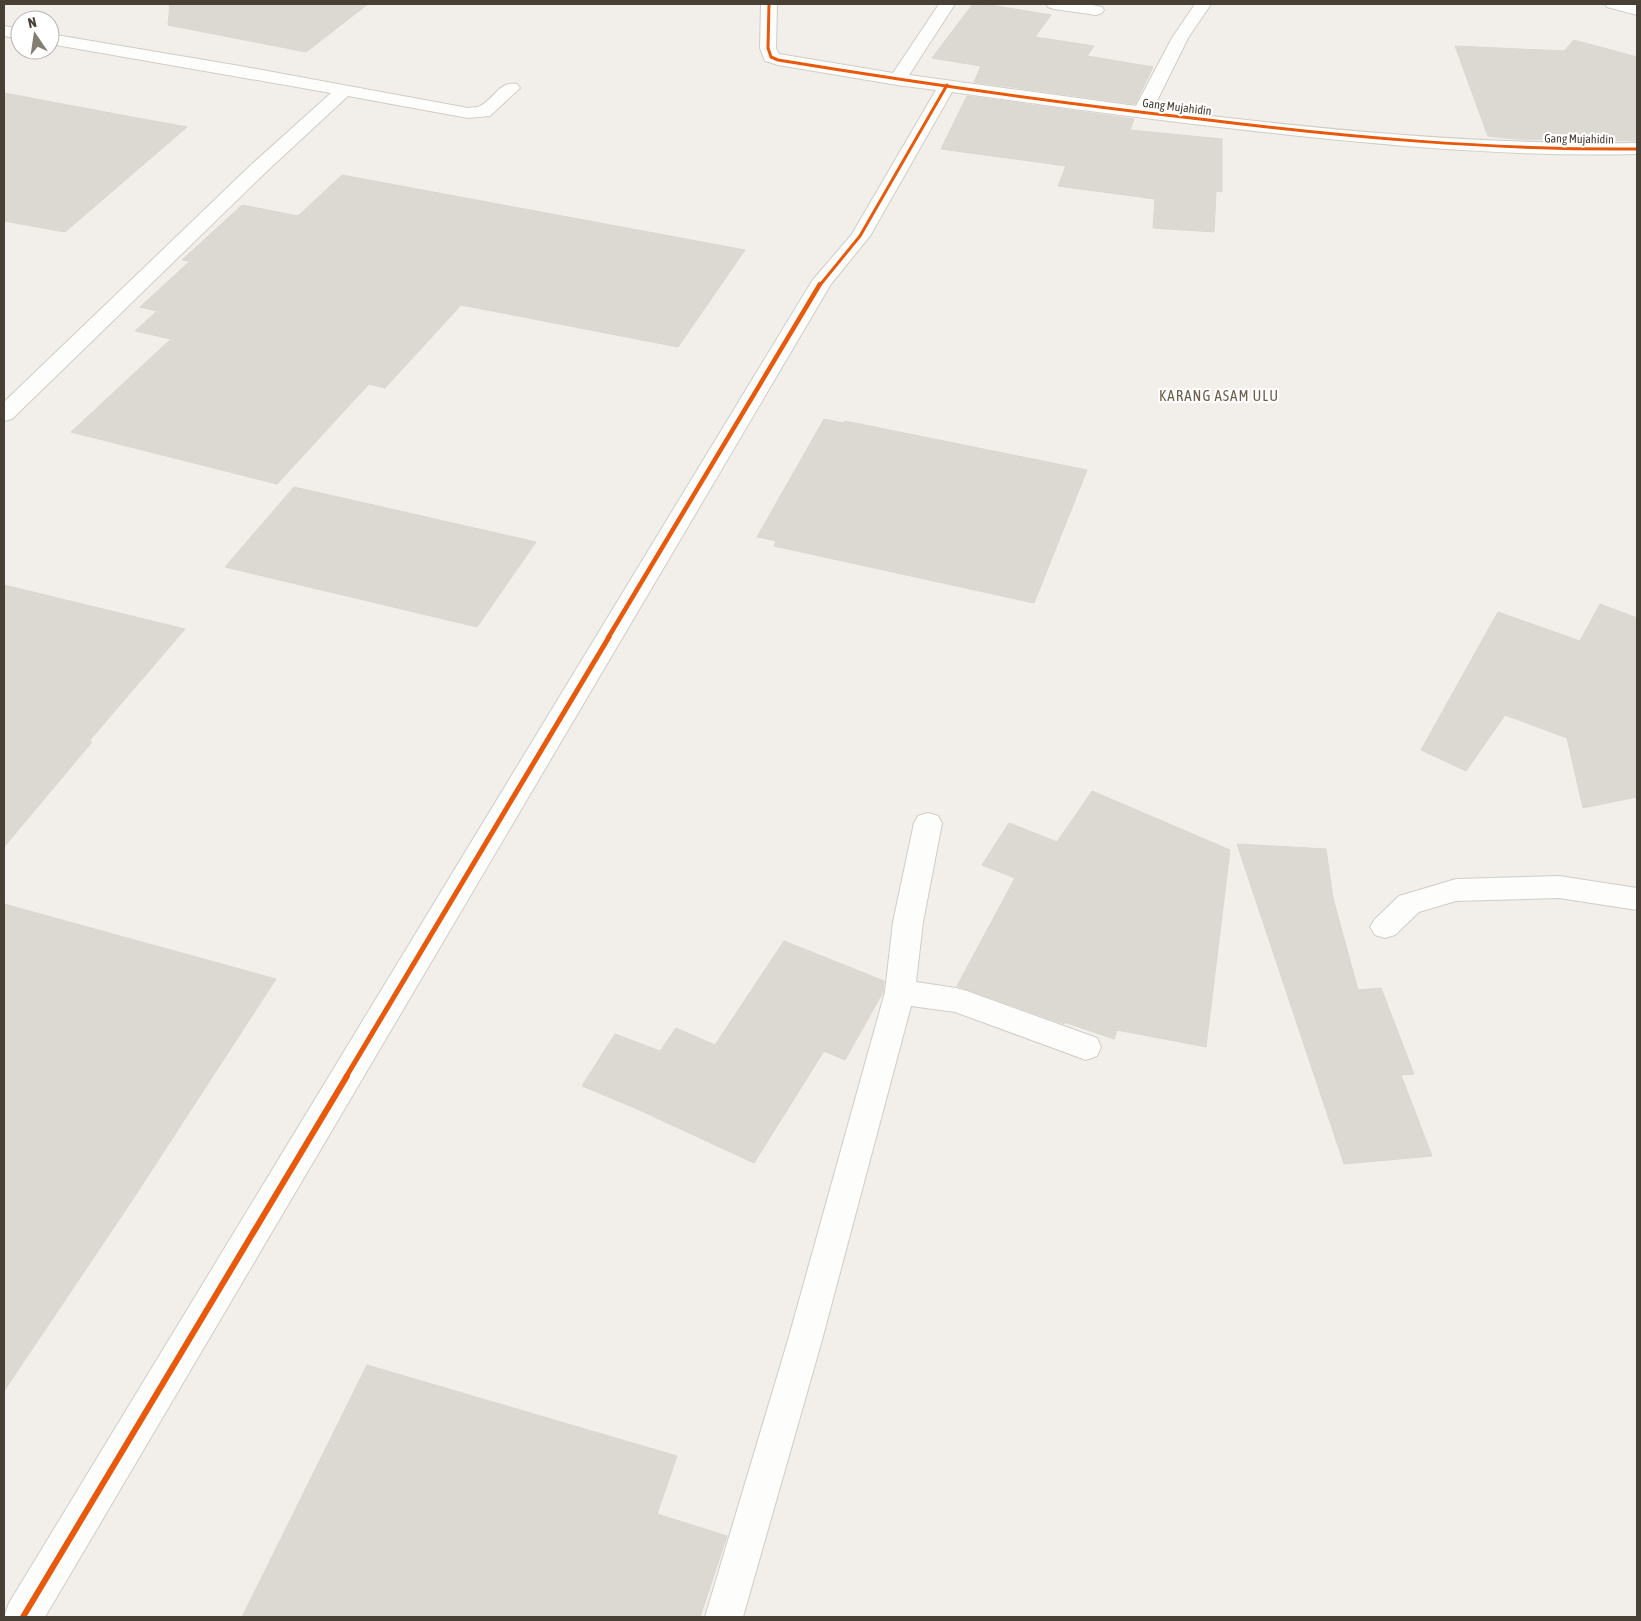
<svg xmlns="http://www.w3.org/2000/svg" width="1641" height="1621" font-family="'Asap Condensed',sans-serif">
	<rect width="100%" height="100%" fill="#f2efea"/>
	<!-- building -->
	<g fill="#dcd8d2" stroke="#dad6d0">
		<path d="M 170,4 L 368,4 L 306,52 L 168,25 Z"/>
		<path d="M 973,4 L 984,4 L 1051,15 L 1035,37 L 1094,46 L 1087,56 L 1153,67 L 1135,104 L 974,82 L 981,66 L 932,58 Z"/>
		<path d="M 1574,40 L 1637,57 L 1637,141 L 1516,139 L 1488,136 L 1455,46 L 1564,51 Z"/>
		<path d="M 4,93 L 132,117 L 187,127 L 65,232 L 4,221 Z"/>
		<path d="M 967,96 L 1134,119 L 1130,130 L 1222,139 L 1222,192 L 1216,191 L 1214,232 L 1153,228 L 1155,199 L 1058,186 L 1066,166 L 941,149 Z"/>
		<path d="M 342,175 L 530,210 L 745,250 L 678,347 L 461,305 L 385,388 L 369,384 L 277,484 L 71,432 L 171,339 L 135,331 L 157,311 L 140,307 L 190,261 L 182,260 L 242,205 L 298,216 Z"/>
		<path d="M 824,419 L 843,423 L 845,421 L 1087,470 L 1034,603 L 774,546 L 776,541 L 757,537 Z"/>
		<path d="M 294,487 L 536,542 L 477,627 L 225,567 Z"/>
		<path d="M 4,585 L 185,629 L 89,741 L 92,742 L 4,847 Z"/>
		<path d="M 1600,604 L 1637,618 L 1637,797 L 1583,808 L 1567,738 L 1505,715 L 1466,771 L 1421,750 L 1498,612 L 1580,641 Z"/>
		<path d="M 1092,791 L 1230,850 L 1206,1047 L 1117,1030 L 1114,1039 L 1064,1022 L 1064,1024 L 957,986 L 1015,878 L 982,865 L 1009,823 L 1057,842 Z"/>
		<path d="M 1237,844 L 1326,849 L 1333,898 L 1358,990 L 1381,988 L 1414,1074 L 1401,1075 L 1432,1156 L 1344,1164 Z"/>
		<path d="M 4,904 L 276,979 L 131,1202 L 4,1391 Z"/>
		<path d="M 784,941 L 884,981 L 883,992 L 845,1060 L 824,1051 L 754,1163 L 635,1108 L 582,1086 L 615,1034 L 660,1051 L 676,1028 L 715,1045 Z"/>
		<path d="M 367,1365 L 677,1456 L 657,1514 L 727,1536 L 700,1617 L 242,1617 Z"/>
	</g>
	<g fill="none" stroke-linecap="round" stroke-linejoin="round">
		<!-- minor casing -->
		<g stroke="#d0cdc7" stroke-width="2">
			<g id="minor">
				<path d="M 761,4 L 777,4 L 776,48 L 779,54 L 893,73 L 939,4 L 955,4 L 909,75 L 1136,106 L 1172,38 L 1195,4 L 1211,4 L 1188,38 L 1153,109 C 1314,129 1475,145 1637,143 L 1637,154 C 1521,157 1405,147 1290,135 C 1177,123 1064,108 952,92 L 870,236 L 831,284 L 45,1617 L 4,1617 L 9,1603 L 812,281 L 852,234 L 936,90 L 897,85 L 778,65 L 765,61 L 760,48 Z"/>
				<path d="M 1046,4 L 1087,4 L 1102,7 L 1104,10 L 1102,13 L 1096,15 L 1054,9 L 1048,7 Z"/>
				<path d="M 1605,4 L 1637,5 L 1637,15 L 1607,7 Z"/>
				<path d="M 4,26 L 20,29 L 20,39 L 4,36 Z"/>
				<path d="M 50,34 L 240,66 L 468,108 C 472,107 477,108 480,106 C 494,99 500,80 517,84 L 520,88 L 490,116 L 468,118 L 348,96 L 266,172 L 12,419 L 4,421 L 4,402 L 252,164 L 331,93 L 50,44 Z"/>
				<path d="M 928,813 L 938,816 L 942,823 L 923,922 L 916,982 L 956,988 L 967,991 L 1097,1038 L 1101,1047 L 1097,1056 L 1086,1060 L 955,1012 L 911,1006 L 822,1340 L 743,1617 L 705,1617 L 788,1340 L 885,992 L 893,922 L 914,823 L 918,816 Z"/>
				<path d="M 1559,876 L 1637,888 L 1637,910 L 1559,898 L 1456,901 L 1419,912 L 1395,935 L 1385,938 L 1375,935 L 1370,927 L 1375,919 L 1399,896 L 1456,879 Z"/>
			</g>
		</g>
		<!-- minor -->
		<use href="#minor" fill="#fdfdfc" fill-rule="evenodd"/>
		<!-- cycleway-far3 casing -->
		<g stroke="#fff" stroke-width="5">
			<g id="cycleway-far3">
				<path d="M 769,4 L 768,48 L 771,57 L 778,60 C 918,83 1059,103 1200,119 C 1345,137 1490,150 1637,149"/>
				<path d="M 820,285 L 860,236 L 947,85"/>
			</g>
		</g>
		<!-- cycleway-far2 casing -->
		<g stroke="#fff" stroke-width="7">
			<path id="cycleway-far2" d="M 608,638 L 820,284"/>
		</g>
		<!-- cycleway-far1 casing -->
		<g stroke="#fff" stroke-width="8">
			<path id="cycleway-far1" d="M 346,1077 L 609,637"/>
		</g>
		<!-- cycleway casing -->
		<g stroke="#fff" stroke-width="9">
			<path id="cycleway" d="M 23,1617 L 347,1076"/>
		</g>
		<!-- cycleway-far3 -->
		<use href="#cycleway-far3" stroke="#e8590c" stroke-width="3"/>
		<!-- cycleway-far2 -->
		<use href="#cycleway-far2" stroke="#e8590c" stroke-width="4.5"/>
		<!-- cycleway-far1 -->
		<use href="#cycleway-far1" stroke="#e8590c" stroke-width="5"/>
		<!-- cycleway -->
		<use href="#cycleway" stroke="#e8590c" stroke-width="6"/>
	</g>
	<g text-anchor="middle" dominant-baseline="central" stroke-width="4.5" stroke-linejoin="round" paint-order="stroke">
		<!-- far-street labels -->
		<g font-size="12" fill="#494035" stroke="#fff">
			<text transform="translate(1177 107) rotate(7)">Gang Mujahidin</text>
			<text transform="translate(1579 139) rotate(1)">Gang Mujahidin</text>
		</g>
		<!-- far-quarter labels -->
		<g font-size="15" letter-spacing="1" fill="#6d5e4b" stroke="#fff">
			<text x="1219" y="395">KARANG ASAM ULU</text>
		</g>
	</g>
	<!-- border -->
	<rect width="1641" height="1621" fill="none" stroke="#494035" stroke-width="10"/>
	<!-- north arrow -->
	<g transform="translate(35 35) rotate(347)"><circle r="24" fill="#ffffff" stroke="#b6b3ae"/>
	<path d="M0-4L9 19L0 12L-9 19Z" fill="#847d74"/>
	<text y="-8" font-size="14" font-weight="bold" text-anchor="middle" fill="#494035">N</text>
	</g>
</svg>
